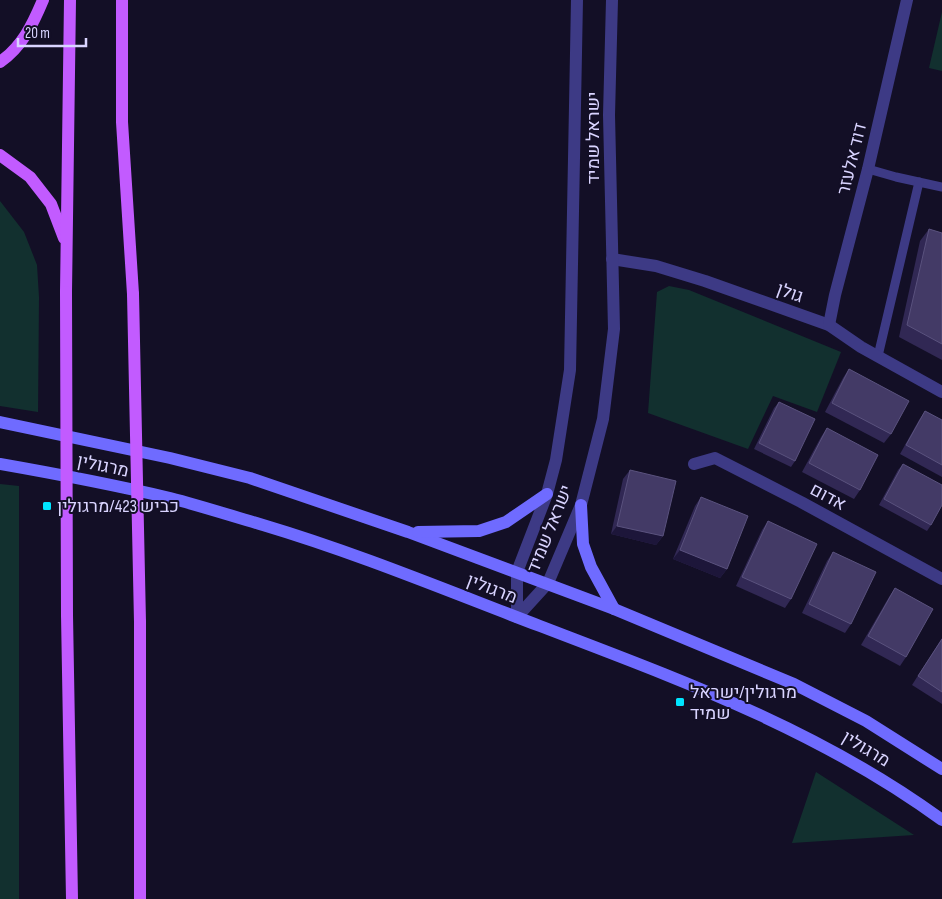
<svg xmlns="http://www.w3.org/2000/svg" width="942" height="899" font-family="'Sofia Sans Condensed',Heebo,sans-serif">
	<rect width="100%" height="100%" fill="#130f26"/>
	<!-- green -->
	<g fill="#12302f">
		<path d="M 942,12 L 942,71 L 929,68 Z"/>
		<path d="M 0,201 L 24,232 L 37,265 L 39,297 L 38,412 L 0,406 Z"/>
		<path d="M 669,286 L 689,290 L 841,352 L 817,412 L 773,396 L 748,449 L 648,413 L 657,292 Z"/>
		<path d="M 0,484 L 19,486 L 19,899 L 0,899 Z"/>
		<path d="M 816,772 L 914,835 L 792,843 Z"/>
	</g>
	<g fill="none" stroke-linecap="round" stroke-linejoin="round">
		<!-- service -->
		<g stroke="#3d3a85" stroke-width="9">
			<path d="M 868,169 L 896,177 L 942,187"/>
			<path d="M 878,356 L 919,182"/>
		</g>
		<!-- minor -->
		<g stroke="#3d3a85" stroke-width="12">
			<path d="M 612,259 L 656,266 L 705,281 L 829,325 L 861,347 L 942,392"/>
			<path d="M 829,325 L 835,295 L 868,169 L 907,0"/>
			<path d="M 694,464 L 715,458 L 801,502 L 942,579"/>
		</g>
		<!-- tertiary -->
		<g stroke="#3d3a85" stroke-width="12">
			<path d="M 517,617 L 548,583 L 581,505 L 603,419 L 614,329 L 609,115 L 612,0"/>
			<path d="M 517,617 L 517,572 L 547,494 L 556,460 L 570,370 L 577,0"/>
		</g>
		<!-- secondary -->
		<g stroke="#6f6bff" stroke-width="12">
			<path d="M 0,422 L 170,458 L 250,478 L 408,532 L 614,609 L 794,684 L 866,721 L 942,769"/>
			<path d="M 0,464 C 57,474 114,485 170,498 C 201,506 232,516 263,525 C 357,553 448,591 540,626 C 681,680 819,730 942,820"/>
			<path d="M 581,505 L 583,544 L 591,567 L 614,609"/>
			<path d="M 418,532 L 479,531 L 506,522 L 547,494"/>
		</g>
		<!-- primary -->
		<g stroke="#c25bff" stroke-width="12">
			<path d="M 122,0 L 122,122 L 133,294"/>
			<path d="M 0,62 C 22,47 33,24 43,0"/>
			<path d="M 0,155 L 30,177 L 51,204 L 64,238"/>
			<path d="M 66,292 L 70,0"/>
			<path d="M 67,615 L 72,899"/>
			<path d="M 140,622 L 140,899"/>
		</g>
		<!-- primary-bridge -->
		<g stroke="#c25bff" stroke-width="12">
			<path d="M 66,292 L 67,615"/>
			<path d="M 133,294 L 140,622"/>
		</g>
	</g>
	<!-- wall -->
	<g fill="#312854">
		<path d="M 929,229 L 942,233 L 942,360 L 899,337 L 920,241 Z"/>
		<path d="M 849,369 L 891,434 L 884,443 L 825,412 L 843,378 Z"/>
		<path d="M 779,402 L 795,461 L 791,467 L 754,449 L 774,408 Z"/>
		<path d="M 925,411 L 942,420 L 942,477 L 900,454 L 919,420 Z"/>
		<path d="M 827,428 L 860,490 L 854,499 L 802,472 L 821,437 Z"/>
		<path d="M 903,464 L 931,525 L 927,531 L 879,505 L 898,470 Z"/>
		<path d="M 630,470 L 663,536 L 656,545 L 611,534 L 623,479 Z"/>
		<path d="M 701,497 L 727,569 L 720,578 L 673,559 L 695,506 Z"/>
		<path d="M 768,521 L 791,599 L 785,608 L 736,586 L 762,530 Z"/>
		<path d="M 833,552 L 851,624 L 845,633 L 802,613 L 827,561 Z"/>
		<path d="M 895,588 L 906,657 L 900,666 L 861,645 L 889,597 Z"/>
		<path d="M 942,638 L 942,704 L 912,685 Z"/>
	</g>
	<!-- shaded-wall -->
	<g fill="#1d163a">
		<path d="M 617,526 L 663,536 L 656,545 L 611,534 Z"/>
		<path d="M 680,550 L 727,569 L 720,578 L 673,559 Z"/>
	</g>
	<!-- building -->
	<g fill="#433a66" stroke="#5a527e">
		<path d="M 929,229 L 942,233 L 942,344 L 907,325 Z"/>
		<path d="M 849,369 L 909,401 L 891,434 L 832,403 Z"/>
		<path d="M 779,402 L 815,419 L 795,461 L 759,443 Z"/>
		<path d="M 925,411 L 942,420 L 942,465 L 906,445 Z"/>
		<path d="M 827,428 L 878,455 L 860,490 L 809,463 Z"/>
		<path d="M 903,464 L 942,485 L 942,505 L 931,525 L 884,499 Z"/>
		<path d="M 630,470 L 676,481 L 663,536 L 617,526 Z"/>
		<path d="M 701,497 L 748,516 L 727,569 L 680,550 Z"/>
		<path d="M 768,521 L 817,544 L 791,599 L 742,577 Z"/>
		<path d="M 833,552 L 876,572 L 851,624 L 809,604 Z"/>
		<path d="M 895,588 L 933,609 L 906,657 L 868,636 Z"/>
		<path d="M 942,639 L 942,692 L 918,676 Z"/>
	</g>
	<!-- markers -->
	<g fill="#00e5ff" stroke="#130f26" stroke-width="2">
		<rect x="42" y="501" width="10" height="10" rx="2.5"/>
		<rect x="675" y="697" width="10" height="10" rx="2.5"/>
	</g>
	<g text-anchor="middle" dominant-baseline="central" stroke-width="4" stroke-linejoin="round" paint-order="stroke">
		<!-- street labels -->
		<g font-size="18" fill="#d9d4ff" stroke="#130f26">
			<text transform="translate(593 138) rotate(-90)">ישראל שמיד</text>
			<text transform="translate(852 159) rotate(-76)">דוד אלעזר</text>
			<text transform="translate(790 293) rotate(20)">גולן</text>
			<text transform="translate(103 466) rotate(12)">מרגולין</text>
			<text transform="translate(828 497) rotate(28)">אדום</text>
			<text transform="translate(550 529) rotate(-68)">ישראל שמיד</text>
			<text transform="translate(492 589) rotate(21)">מרגולין</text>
			<text transform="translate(866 749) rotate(31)">מרגולין</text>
		</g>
		<!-- poi labels -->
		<g font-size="18" fill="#d9d4ff" stroke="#130f26" text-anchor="start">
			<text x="57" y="506">כביש 423/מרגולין</text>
			<text x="690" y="692">מרגולין/ישראל<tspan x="690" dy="21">שמיד</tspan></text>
		</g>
	</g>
	<!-- scale -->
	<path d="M18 38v8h68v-8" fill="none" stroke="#d9d4ff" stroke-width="2.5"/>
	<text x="25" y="38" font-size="15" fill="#d9d4ff" stroke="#130f26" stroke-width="4" paint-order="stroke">20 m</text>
</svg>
